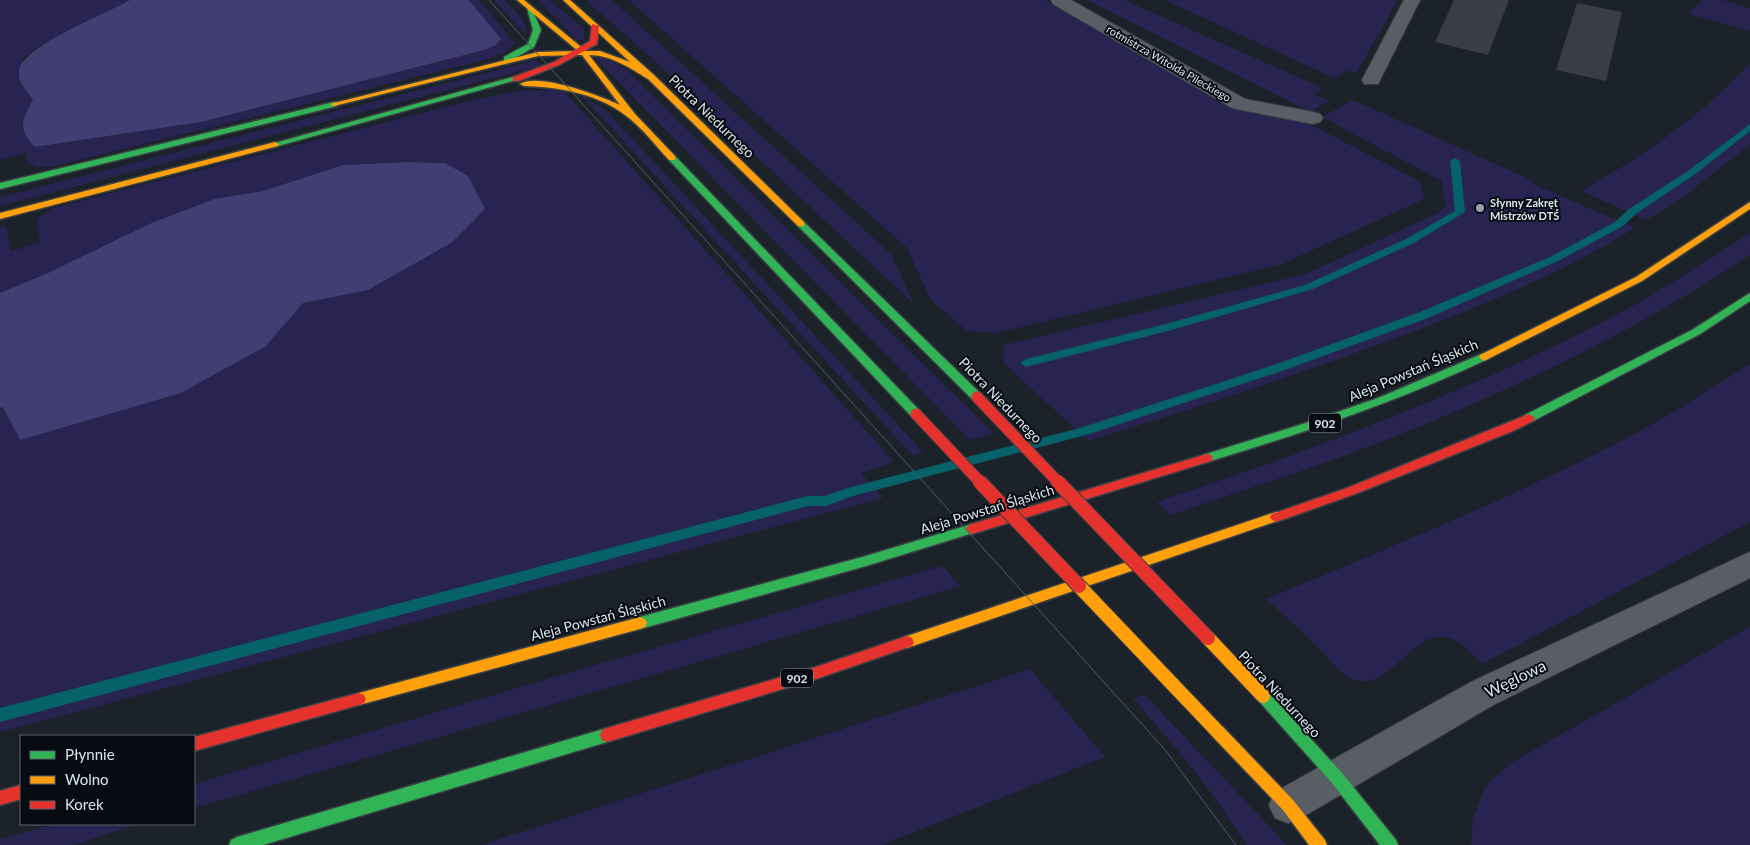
<svg xmlns="http://www.w3.org/2000/svg" width="1750" height="845" font-family="Lato,sans-serif">
	<rect width="100%" height="100%" fill="#1b2229"/>
	<!-- green -->
	<g fill="#282351">
		<path d="M 0,0 L 130,0 L 43,44 L 23,58 L 22,86 L 33,99 L 26,112 L 35,147 L 201,122 L 492,47 L 500,37 L 491,28 L 469,0 L 479,0 L 515,43 L 506,52 L 485,60 L 51,167 L 36,167 L 27,161 L 26,153 L 0,160 Z"/>
		<path d="M 494,0 L 504,0 C 513,9 530,21 526,35 Z"/>
		<path d="M 538,0 L 550,0 L 584,29 L 584,40 L 577,40 Z"/>
		<path d="M 585,0 L 612,0 L 891,254 L 914,304 L 635,43 Z"/>
		<path d="M 629,0 L 1046,0 L 1233,106 L 1306,122 L 1415,179 L 1421,185 L 1424,197 L 1420,201 L 1282,264 L 996,333 L 967,331 L 930,299 L 907,248 Z"/>
		<path d="M 1087,0 L 1124,0 L 1323,88 L 1313,94 L 1329,101 L 1311,112 Z"/>
		<path d="M 1165,0 L 1398,0 L 1357,72 L 1348,71 L 1334,78 Z"/>
		<path d="M 1702,0 L 1722,0 L 1750,8 L 1750,31 L 1689,14 Z"/>
		<path d="M 602,57 L 627,70 L 994,434 L 970,440 L 596,59 Z"/>
		<path d="M 536,60 L 541,66 L 0,206 L 0,197 Z"/>
		<path d="M 1750,63 L 1750,144 L 1681,199 L 1646,220 L 1581,191 C 1643,156 1702,116 1750,63 Z"/>
		<path d="M 525,90 L 564,91 L 894,462 L 861,473 L 883,498 L 0,732 L 0,408 L 266,346 L 303,302 L 368,290 L 445,163 L 409,162 L 343,165 L 263,191 L 214,199 L 149,224 L 48,273 L 0,293 L 0,227 L 6,227 L 11,251 L 40,243 L 37,219 L 53,208 L 472,100 Z"/>
		<path d="M 581,95 L 606,110 L 923,452 L 913,456 Z"/>
		<path d="M 1353,100 L 1534,181 L 1533,184 L 1635,228 C 1568,269 1496,300 1423,328 C 1313,370 1201,406 1089,441 L 1003,363 L 1004,345 L 1306,274 L 1440,212 L 1445,206 L 1442,181 L 1322,117 Z"/>
		<path d="M 1750,233 L 1750,255 C 1636,331 1513,390 1386,440 C 1315,468 1242,490 1171,515 L 1157,502 C 1306,452 1455,397 1595,326 C 1649,299 1699,266 1750,233 Z"/>
		<path d="M 1750,364 L 1750,522 L 1482,664 C 1472,654 1460,639 1445,637 C 1409,632 1389,696 1349,678 C 1339,673 1330,659 1322,651 C 1304,633 1285,616 1266,599 C 1392,547 1519,495 1640,431 C 1678,411 1714,386 1750,364 Z"/>
		<path d="M 942,566 L 961,586 L 194,808 L 194,784 L 578,670 Z"/>
		<path d="M 1750,627 L 1750,845 L 1471,845 L 1473,819 L 1485,787 L 1509,764 Z"/>
		<path d="M 1030,669 L 1105,757 L 881,845 L 481,845 Z"/>
		<path d="M 1144,694 L 1285,843 L 1287,845 L 1247,845 C 1213,792 1175,745 1133,699 Z"/>
		<path d="M 55,824 L 139,824 L 73,845 L 0,845 L 0,839 Z"/>
	</g>
	<!-- forest -->
	<g fill="#413e73">
		<path d="M 130,0 L 469,0 L 501,39 L 496,45 L 484,50 L 201,122 L 35,147 C 17,129 22,120 33,99 C 27,91 18,84 19,72 C 20,46 107,14 130,0 Z"/>
		<path d="M 409,162 L 445,163 L 468,176 L 485,209 L 451,243 L 368,290 L 303,303 L 266,346 L 181,393 L 20,440 L 3,407 L 0,408 L 0,293 L 48,273 L 149,224 L 214,199 L 263,191 L 343,165 Z"/>
	</g>
	<g fill="none" stroke-linecap="round" stroke-linejoin="round">
		<!-- stream -->
		<g fill="#066269" fill-rule="evenodd">
			<path d="M 1750,124 L 1750,131 L 1694,175 L 1637,213 L 1623,226 L 1558,261 L 1428,318 L 1279,372 L 1086,435 L 853,496 L 826,506 L 808,506 L 0,722 L 0,708 L 808,496 L 825,496 L 851,487 L 1080,428 L 1271,366 L 1420,312 L 1550,257 L 1615,222 L 1629,209 L 1688,171 Z"/>
			<path d="M 1455,158 L 1460,161 L 1465,212 L 1414,243 L 1313,289 L 1168,331 L 1026,367 L 1020,363 L 1026,359 L 1162,325 L 1305,285 L 1406,239 L 1455,211 L 1450,161 Z"/>
		</g>
	</g>
	<!-- building -->
	<g fill="#393e44">
		<path d="M 1454,0 L 1509,0 L 1488,55 L 1435,42 Z"/>
		<path d="M 1577,3 L 1622,12 L 1606,81 L 1556,70 Z"/>
	</g>
	<g fill="none" stroke-linecap="round" stroke-linejoin="round">
		<!-- street casing -->
		<g stroke="#3a4045" stroke-width="2">
			<g id="street">
				<path d="M 1051,0 L 1071,0 L 1245,99 L 1313,112 L 1320,114 L 1323,118 L 1320,122 L 1313,124 L 1232,108 L 1053,4 Z"/>
				<path d="M 1404,0 L 1420,0 L 1378,84 L 1364,84 L 1362,80 Z"/>
				<path d="M 1750,552 L 1750,578 L 1495,704 L 1301,818 L 1288,823 L 1275,818 L 1269,805 L 1275,792 L 1471,682 Z"/>
			</g>
		</g>
		<!-- fast casing -->
		<g stroke="#3a4045" stroke-width="3">
			<g id="fast">
				<path d="M 527,8 L 532,9 L 541,30 L 534,47 L 510,61 L 504,61 L 504,57 L 528,44 L 533,30 Z"/>
				<path d="M 513,77 L 520,79 L 278,146 L 275,146 L 271,144 Z"/>
				<path d="M 334,102 L 337,102 L 337,106 L 0,189 L 0,183 Z"/>
				<path d="M 672,155 L 675,156 L 920,411 L 922,414 L 920,417 L 912,417 L 669,160 L 669,156 Z"/>
				<path d="M 801,221 L 804,222 L 981,394 L 982,397 L 981,400 L 973,400 L 798,226 L 796,224 Z"/>
				<path d="M 1750,293 L 1750,301 L 1700,334 L 1533,421 L 1529,422 L 1523,418 L 1525,415 L 1692,330 Z"/>
				<path d="M 1484,353 L 1489,357 L 1488,359 C 1397,402 1303,433 1207,462 L 1203,461 L 1201,458 L 1203,455 L 1309,422 L 1378,398 Z"/>
				<path d="M 972,524 L 976,526 L 978,529 L 976,532 L 866,566 L 640,629 L 635,627 L 633,623 L 635,619 L 640,617 L 866,556 Z"/>
				<path d="M 1263,690 L 1268,692 L 1342,773 L 1396,840 L 1398,845 L 1380,845 L 1332,783 L 1258,700 L 1256,696 L 1258,692 Z"/>
				<path d="M 607,728 L 612,730 L 614,735 L 612,740 L 607,742 L 263,845 L 229,845 L 231,840 L 237,837 Z"/>
			</g>
		</g>
		<!-- slow casing -->
		<g stroke="#3a4045" stroke-width="3">
			<g id="slow">
				<path d="M 517,0 L 524,0 L 586,51 L 600,51 L 630,62 L 563,0 L 570,0 L 654,75 L 804,222 L 804,226 L 798,226 L 648,79 C 630,68 611,55 589,55 L 635,114 L 675,156 L 675,160 L 669,160 C 656,146 644,130 629,118 C 600,94 560,87 524,86 L 520,84 C 538,72 601,96 620,105 L 582,55 L 538,56 L 334,106 L 330,104 L 538,52 L 578,51 Z"/>
				<path d="M 275,142 L 279,144 L 278,146 L 0,219 L 0,213 Z"/>
				<path d="M 1750,202 L 1750,209 L 1642,281 L 1488,359 L 1484,361 L 1479,357 L 1480,355 L 1636,277 Z"/>
				<path d="M 1276,512 L 1280,514 L 1282,517 L 1280,520 L 907,648 L 902,646 L 900,642 L 902,638 L 907,636 Z"/>
				<path d="M 640,617 L 645,619 L 647,623 L 645,627 L 640,629 L 359,705 L 354,703 L 352,699 L 354,695 L 359,693 Z"/>
				<path d="M 1218,725 L 1223,727 L 1293,800 L 1325,840 L 1327,845 L 1309,845 L 1283,810 L 1213,737 L 1211,732 L 1213,727 Z"/>
			</g>
		</g>
		<!-- jam casing -->
		<g stroke="#3a4045" stroke-width="3">
			<g id="jam">
				<path d="M 592,24 L 599,26 L 597,44 L 559,65 L 519,81 L 513,81 L 513,77 L 554,62 L 590,41 Z"/>
				<path d="M 1529,414 L 1535,418 L 1533,421 L 1513,431 L 1355,494 L 1276,522 L 1272,520 L 1270,517 L 1272,514 L 1347,488 Z"/>
				<path d="M 1207,454 L 1211,455 L 1213,458 L 1211,461 L 972,534 L 968,532 L 966,529 L 968,526 L 972,524 Z"/>
				<path d="M 907,636 L 912,638 L 914,642 L 912,646 L 816,679 L 607,742 L 602,740 L 600,735 L 602,730 L 607,728 L 816,667 Z"/>
				<path d="M 359,693 L 364,695 L 366,699 L 364,703 L 359,705 L 194,751 L 194,737 Z"/>
				<path d="M 21,785 L 21,799 L 0,805 L 0,791 Z"/>
			</g>
		</g>
		<!-- street -->
		<use href="#street" fill="#595e64" fill-rule="evenodd"/>
		<!-- fast -->
		<use href="#fast" fill="#30b455" fill-rule="evenodd"/>
		<!-- slow -->
		<use href="#slow" fill="#ff9f0a" fill-rule="evenodd"/>
		<!-- jam -->
		<use href="#jam" fill="#e5322d" fill-rule="evenodd"/>
		<!-- tram -->
		<path stroke="#52585f" stroke-width="1" d="M 489,0 L 1166,751 L 1236,845"/>
		<!-- slow-bridge casing -->
		<g stroke="#3a4045" stroke-width="16" stroke-linecap="butt">
			<g id="slow-bridge">
				<path d="M 1079,586 L 1218,732"/>
				<path d="M 1208,638 L 1263,696"/>
			</g>
		</g>
		<!-- jam-bridge-far1 casing -->
		<g stroke="#3a4045" stroke-width="13" stroke-linecap="butt">
			<g id="jam-bridge-far1">
				<path d="M 977,397 L 1059,483"/>
				<path d="M 916,414 L 981,483"/>
			</g>
		</g>
		<!-- jam-bridge casing -->
		<g stroke="#3a4045" stroke-width="16" stroke-linecap="butt">
			<g id="jam-bridge">
				<path d="M 980,482 L 1079,586"/>
				<path d="M 1058,482 L 1208,638"/>
			</g>
		</g>
		<!-- slow-bridge -->
		<use href="#slow-bridge" stroke="#ff9f0a" stroke-width="14"/>
		<!-- jam-bridge-far1 -->
		<use href="#jam-bridge-far1" stroke="#e5322d" stroke-width="11"/>
		<!-- jam-bridge -->
		<use href="#jam-bridge" stroke="#e5322d" stroke-width="14"/>
	</g>
	<!-- markers -->
	<circle fill="#98a1a9" stroke="#060c11" stroke-width="2" cx="1480" cy="208" r="5"/>
	<g text-anchor="middle" dominant-baseline="central" stroke-width="4" stroke-linejoin="round" paint-order="stroke">
		<!-- far-street labels -->
		<g font-size="11" fill="#dce6ee" stroke="#060c11">
			<text transform="translate(1169 63) rotate(30)">rotmistrza Witolda Pileckiego</text>
		</g>
		<!-- far-poi labels -->
		<g font-size="11" font-weight="bold" fill="#dce6ee" stroke="#060c11" text-anchor="start">
			<text x="1490" y="202">Słynny Zakręt<tspan x="1490" dy="13">Mistrzów DTŚ</tspan></text>
		</g>
		<!-- shield labels -->
		<g fill="#060c11" stroke="#9ca5ac" stroke-width="1">
			<rect x="1309" y="413.5" width="32" height="19" rx="4"/>
			<rect x="781" y="668.5" width="32" height="19" rx="4"/>
		</g>
		<g font-size="12" font-weight="bold" fill="#dce6ee">
			<text x="1325" y="423">902</text>
			<text x="797" y="678">902</text>
		</g>
		<!-- street labels -->
		<g font-size="14" fill="#dce6ee" stroke="#060c11">
			<text transform="translate(712 116) rotate(44)">Piotra Niedurnego</text>
			<text transform="translate(1413 370) rotate(-23)">Aleja Powstań Śląskich</text>
			<text transform="translate(1001 400) rotate(46)">Piotra Niedurnego</text>
			<text transform="translate(987 509) rotate(-17)">Aleja Powstań Śląskich</text>
			<text transform="translate(598 618) rotate(-15)">Aleja Powstań Śląskich</text>
			<text transform="translate(1280 694) rotate(47)">Piotra Niedurnego</text>
		</g>
		<!-- near-street labels -->
		<g font-size="16" fill="#dce6ee" stroke="#060c11">
			<text transform="translate(1515 678) rotate(-26)">Węglowa</text>
		</g>
	</g>
	<!-- legend -->
	<rect x="20" y="735" width="175" height="90" fill="#060c11" stroke="#5c6369"/>
	<rect x="30" y="751" width="25" height="8" fill="#30b455" stroke="#5c6369"/>
	<text x="65" y="760" font-size="15" fill="#dce6ee">Płynnie</text>
	<rect x="30" y="776" width="25" height="8" fill="#ff9f0a" stroke="#5c6369"/>
	<text x="65" y="785" font-size="15" fill="#dce6ee">Wolno</text>
	<rect x="30" y="801" width="25" height="8" fill="#e5322d" stroke="#5c6369"/>
	<text x="65" y="810" font-size="15" fill="#dce6ee">Korek</text>
</svg>
